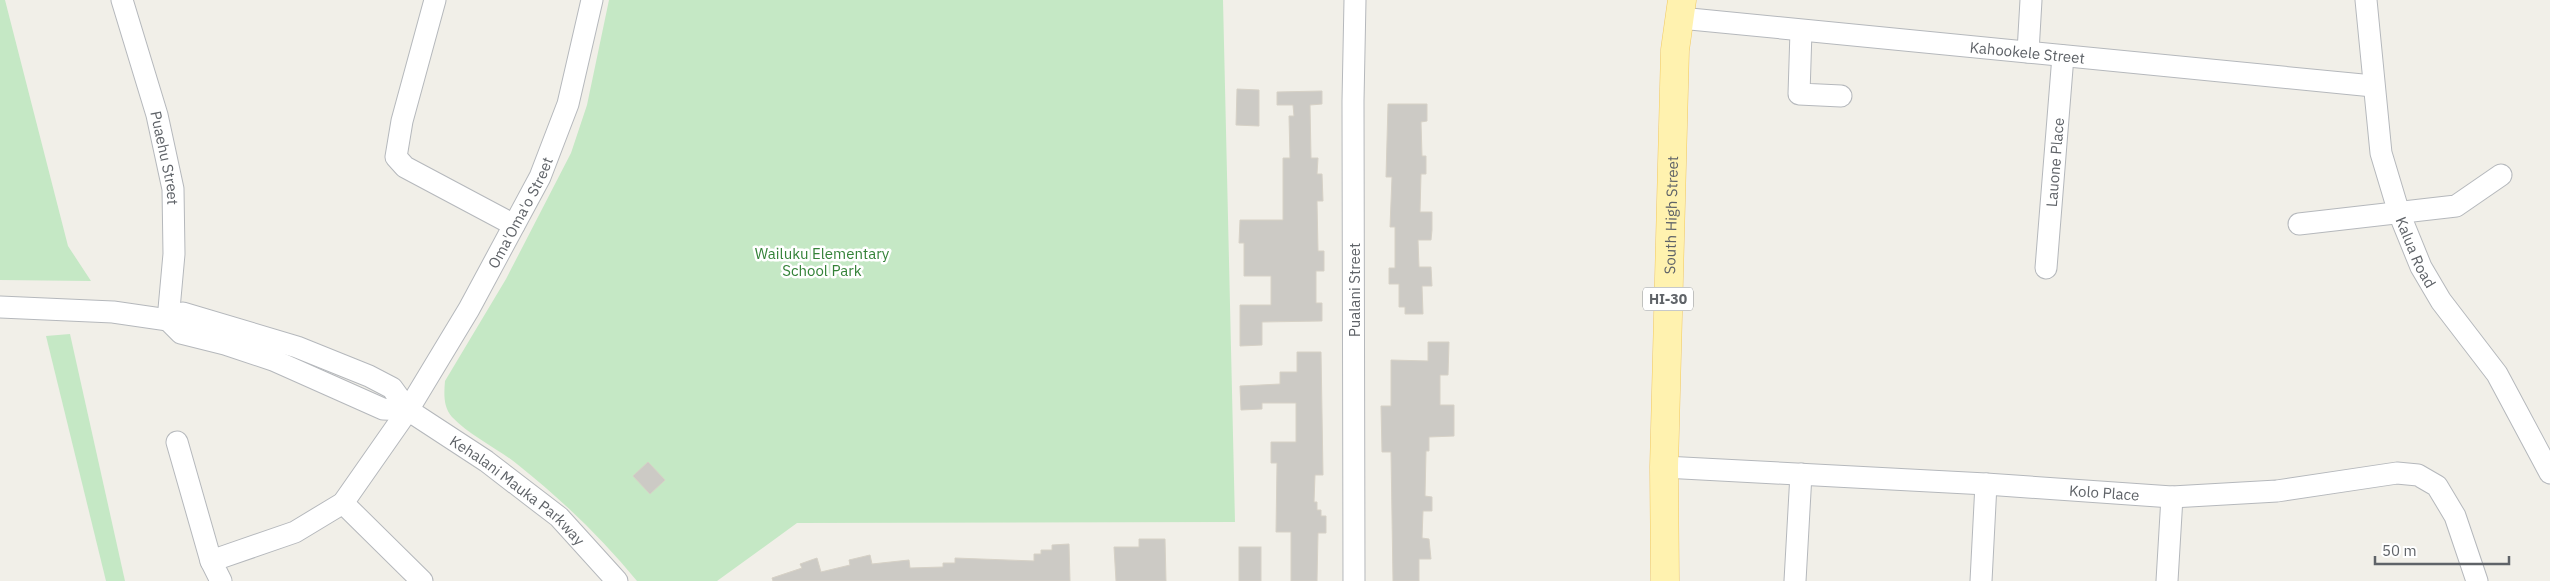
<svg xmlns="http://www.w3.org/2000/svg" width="2550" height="581" font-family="'IBM Plex Sans',sans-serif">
	<rect width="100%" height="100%" fill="#f1efe8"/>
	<!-- green -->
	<g fill="#c5e8c5">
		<path d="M 0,0 L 5,0 L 68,246 L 91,281 L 0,280 Z"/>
		<path d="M 609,0 L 1223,0 L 1235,522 L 797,523 L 717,581 L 637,581 C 601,537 561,499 517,464 C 497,448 470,436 452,417 C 443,407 444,393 445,381 L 506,279 L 571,153 L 587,105 Z"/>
		<path d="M 70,334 L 125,581 L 106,581 L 46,336 Z"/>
	</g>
	<!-- building -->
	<g fill="#cccac5" stroke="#d6d1c6">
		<path d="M 1237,89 L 1259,90 L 1259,126 L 1236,125 Z"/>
		<path d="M 1322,91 L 1322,104 L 1310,105 L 1311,158 L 1318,158 L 1317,174 L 1322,174 L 1323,201 L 1317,201 L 1318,251 L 1324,251 L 1324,271 L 1316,271 L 1316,303 L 1322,303 L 1322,321 L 1262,322 L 1262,345 L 1240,346 L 1240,305 L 1271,305 L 1271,276 L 1244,276 L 1244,243 L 1239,243 L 1240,220 L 1283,220 L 1283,158 L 1290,158 L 1289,116 L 1294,116 L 1293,105 L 1277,105 L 1277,92 Z"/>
		<path d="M 1388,104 L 1427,104 L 1427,121 L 1421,122 L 1422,156 L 1426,156 L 1426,174 L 1421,174 L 1420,212 L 1432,212 L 1432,230 L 1431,240 L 1418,240 L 1419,267 L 1431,267 L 1432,286 L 1422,286 L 1423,314 L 1405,314 L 1405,307 L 1399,307 L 1399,284 L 1389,284 L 1389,268 L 1395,268 L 1395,227 L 1390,227 L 1392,177 L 1386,177 Z"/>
		<path d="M 1428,342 L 1449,342 L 1448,375 L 1440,375 L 1440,405 L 1454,405 L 1454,436 L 1429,437 L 1429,451 L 1426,451 L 1425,496 L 1432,497 L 1432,511 L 1423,511 L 1422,538 L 1429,539 L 1431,559 L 1419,559 L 1419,581 L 1393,581 L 1391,452 L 1382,452 L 1381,406 L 1391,406 L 1391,360 L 1428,361 Z"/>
		<path d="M 1297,352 L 1321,352 L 1323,475 L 1315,475 L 1314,502 L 1317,502 L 1317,510 L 1321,510 L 1321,516 L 1326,516 L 1326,533 L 1318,533 L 1317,581 L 1291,581 L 1291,532 L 1276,532 L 1277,463 L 1271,463 L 1271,442 L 1296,442 L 1296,403 L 1262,403 L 1262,409 L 1241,410 L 1240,386 L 1280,384 L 1280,372 L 1297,372 Z"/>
		<path d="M 648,462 L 665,480 L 650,494 L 633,476 Z"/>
		<path d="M 1139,539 L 1165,539 L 1166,581 L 1116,581 L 1114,547 L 1139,547 Z"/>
		<path d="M 1069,544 L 1070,581 L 773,581 L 772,578 L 802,568 L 800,564 L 817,558 L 821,572 L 850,565 L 849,560 L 870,555 L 872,564 L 909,560 L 910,568 L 943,567 L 943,563 L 955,563 L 955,558 L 1034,561 L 1034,554 L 1041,554 L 1041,550 L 1052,550 L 1052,545 Z"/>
		<rect x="1239" y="547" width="22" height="34"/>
	</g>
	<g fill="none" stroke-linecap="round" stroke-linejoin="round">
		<!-- minor casing -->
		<g stroke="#b5b8bc" stroke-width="23">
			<g id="minor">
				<path id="s1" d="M 122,0 L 157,115 L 173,189 L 174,254 L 168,320"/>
				<path d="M 435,0 L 402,121 L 396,157 L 405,167 L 514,225"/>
				<path id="s2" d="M 2366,0 L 2381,153 L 2399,213 L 2421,267 L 2441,301 L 2497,374 L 2550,473"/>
				<path id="s3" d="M 1680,18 L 2373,86"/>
				<path d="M 1801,31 L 1799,94 L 1841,96"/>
				<path d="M 2028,52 L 2031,0"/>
				<path d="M 2299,224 L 2456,206 L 2501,175"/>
				<path id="s4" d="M 2046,268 L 2063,56"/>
				<path id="s5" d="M 0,307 L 113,312 L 168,320 L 183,313 L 297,347 L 369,376 L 392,388 L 408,410 L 486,461 L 559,517 L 617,581"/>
				<path d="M 168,320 L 181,333 L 225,344 L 273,360 L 383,409 L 408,410"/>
				<path d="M 177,442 L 211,561"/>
				<path id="s6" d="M 1664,467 L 1986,484 L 2172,497 L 2277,491 L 2397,473 L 2418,475 L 2437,486 L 2455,516 L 2477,581"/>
				<path d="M 343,503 L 422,581"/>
				<path id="s7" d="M 221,581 L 211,561 L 295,532 L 343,503 L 408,410 L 469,309 L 540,177 L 568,104 L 592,0"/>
				<path d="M 1354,581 L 1353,101 L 1355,0"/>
				<path d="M 1795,581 L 1801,474"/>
				<path d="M 1981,581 L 1986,484"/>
				<path d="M 2167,581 L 2172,497"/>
			</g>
		</g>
		<!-- major casing -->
		<g stroke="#f2c960" stroke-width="29">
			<g id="major">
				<path id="s8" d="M 1665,581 L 1664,467 L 1675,50 L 1682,0"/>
			</g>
		</g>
		<!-- minor -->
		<use href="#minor" stroke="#fff" stroke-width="21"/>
		<!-- major -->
		<use href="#major" stroke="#fff2af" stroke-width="28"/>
	</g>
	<g text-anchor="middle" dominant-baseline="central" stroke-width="5" stroke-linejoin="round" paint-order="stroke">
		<!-- shield labels -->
		<rect fill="#fff" stroke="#8f9295" stroke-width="1" x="1643" y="287.5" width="50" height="23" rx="4"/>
		<g font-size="14" font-weight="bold" fill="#5f6368">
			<text x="1668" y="299">HI-30</text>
		</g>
		<!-- street labels -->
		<g font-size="15" fill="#5f6368" stroke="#fff">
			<text stroke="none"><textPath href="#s3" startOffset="349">Kahookele Street</textPath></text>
			<text stroke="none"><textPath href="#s1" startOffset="164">Puaehu Street</textPath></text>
			<text stroke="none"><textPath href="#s4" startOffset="106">Lauone Place</textPath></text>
			<text stroke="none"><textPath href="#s7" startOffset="508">Oma'Oma'o Street</textPath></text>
			<text stroke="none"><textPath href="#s8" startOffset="366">South High Street</textPath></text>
			<text stroke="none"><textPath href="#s2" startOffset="259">Kalua Road</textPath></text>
			<text transform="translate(1354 290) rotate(-90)">Pualani Street</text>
			<text stroke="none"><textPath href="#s5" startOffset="571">Kehalani Mauka Parkway</textPath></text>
			<text stroke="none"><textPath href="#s6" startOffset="441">Kolo Place</textPath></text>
		</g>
		<!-- park labels -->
		<g font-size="15" fill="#348238" stroke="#fff">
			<text x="822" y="253">Wailuku Elementary<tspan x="822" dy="17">School Park</tspan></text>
		</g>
	</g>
	<!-- scale -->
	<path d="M2375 556v8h134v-8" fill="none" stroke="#5f6368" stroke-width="2.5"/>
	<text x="2382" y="556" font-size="15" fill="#5f6368" stroke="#ffffff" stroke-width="4" paint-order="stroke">50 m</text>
</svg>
